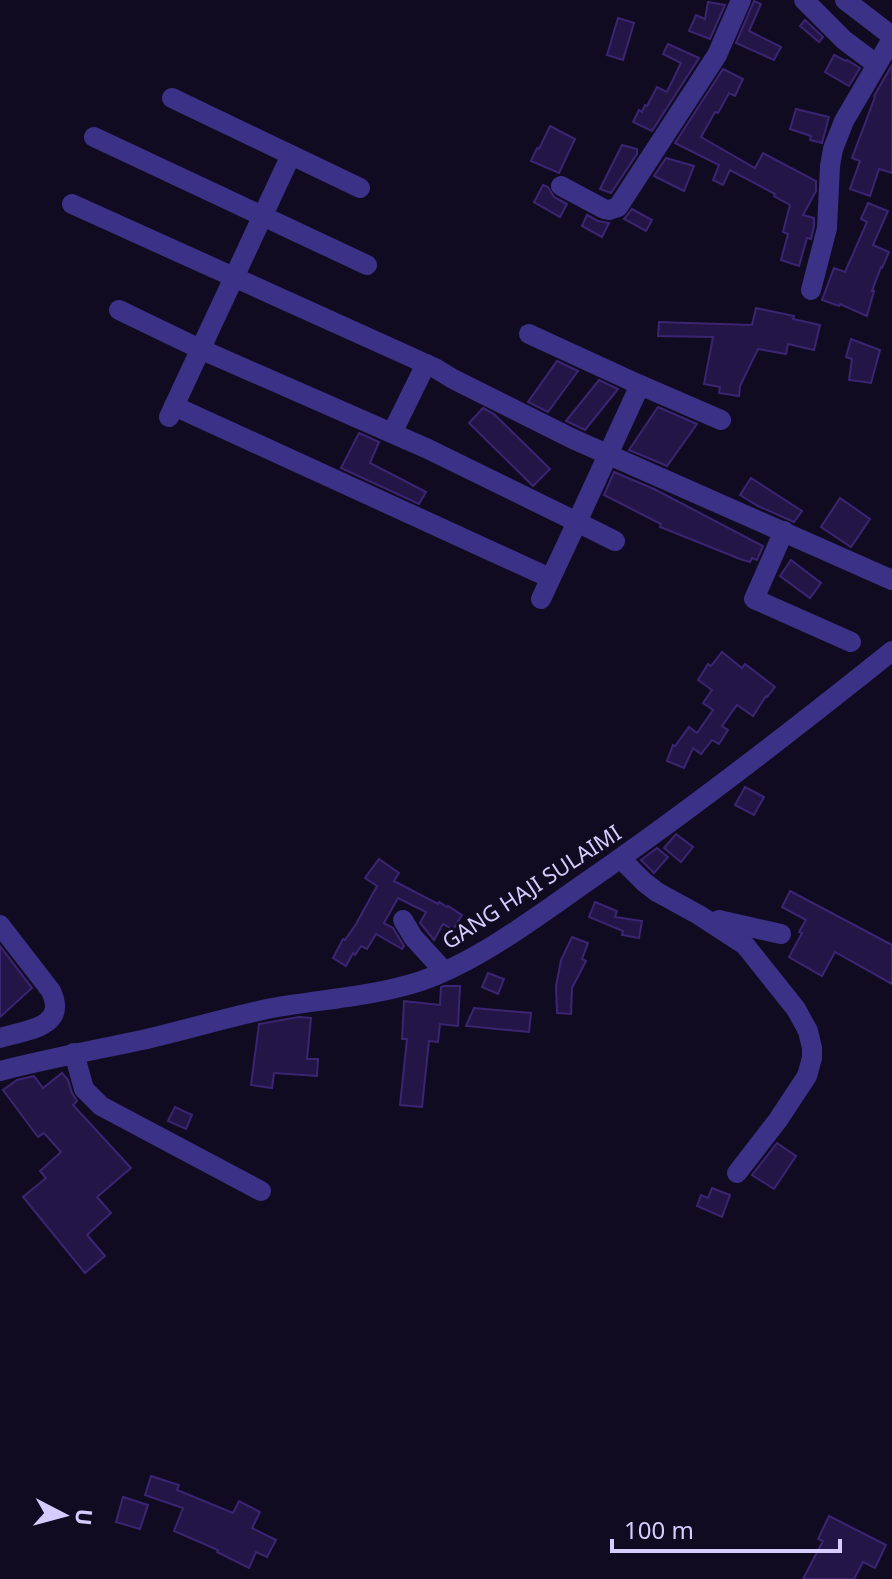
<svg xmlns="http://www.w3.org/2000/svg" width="892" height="1579" font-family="'Noto Sans',sans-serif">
	<rect width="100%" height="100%" fill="#110b22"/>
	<!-- building -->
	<g fill="#231545" stroke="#3b2573" stroke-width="2">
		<path d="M 754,1 L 761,4 L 749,31 L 781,47 L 774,60 L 736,43 Z"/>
		<path d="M 708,2 L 725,5 L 710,39 L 689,31 L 696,15 L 705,19 Z"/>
		<path d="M 618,18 L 634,23 L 623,60 L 607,55 Z"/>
		<path d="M 805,20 L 823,37 L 819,42 L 800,26 Z"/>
		<path d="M 668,44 L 699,58 L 652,131 L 633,122 L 639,110 L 642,112 L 645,105 L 647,106 L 657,87 L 667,92 L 681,63 L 663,54 Z"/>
		<path d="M 834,55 L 846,61 L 847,60 L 860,68 L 849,86 L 825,72 Z"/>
		<path d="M 892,65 L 892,173 L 879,169 L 870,196 L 850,189 L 860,161 L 852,158 L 875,97 L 874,96 Z"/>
		<path d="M 723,69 L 743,79 L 735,96 L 729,93 L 718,113 L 715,112 L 701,137 L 755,168 L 763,153 L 816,181 L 816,191 L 803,215 L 814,218 L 814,226 L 811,239 L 807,238 L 799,266 L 781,260 L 788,234 L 783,232 L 790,205 L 774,196 L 775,194 L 730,170 L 723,185 L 713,180 L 719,165 L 675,143 Z"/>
		<path d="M 796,109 L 829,117 L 822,143 L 810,140 L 811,136 L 790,129 Z"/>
		<path d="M 550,126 L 575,139 L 559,173 L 531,161 L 537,148 L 539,149 Z"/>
		<path d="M 622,145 L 637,149 L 637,154 L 611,193 L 600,189 Z"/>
		<path d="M 666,158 L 694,166 L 684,191 L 654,176 Z"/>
		<path d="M 543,185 L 548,187 L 554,197 L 567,204 L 560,217 L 534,202 Z"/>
		<path d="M 868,203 L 888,211 L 873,245 L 889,252 L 882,268 L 881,267 L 872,291 L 874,291 L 867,316 L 840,304 L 839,306 L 822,300 L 834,268 L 845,272 L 867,222 L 861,219 Z"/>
		<path d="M 632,209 L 652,220 L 646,231 L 624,219 Z"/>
		<path d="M 587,215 L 598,221 L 609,223 L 602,237 L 582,226 Z"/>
		<path d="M 756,308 L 794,316 L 793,319 L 820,325 L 814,350 L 788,344 L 786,354 L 758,349 L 740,386 L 739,396 L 719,393 L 720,387 L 704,384 L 713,337 L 658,336 L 659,322 L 752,325 Z"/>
		<path d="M 851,339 L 880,350 L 871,383 L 849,380 L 852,359 L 846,357 Z"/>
		<path d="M 557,361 L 578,371 L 548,412 L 528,402 Z"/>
		<path d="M 599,380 L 618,389 L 585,430 L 566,421 Z"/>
		<path d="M 658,407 L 697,424 L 667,466 L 629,450 Z"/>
		<path d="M 483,408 L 494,414 L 550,469 L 533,486 L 469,423 Z"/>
		<path d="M 359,433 L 379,442 L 370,463 L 426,492 L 419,504 L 341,468 Z"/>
		<path d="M 614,472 L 654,489 L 763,546 L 757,560 L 752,558 L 750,562 L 740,559 L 660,527 L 661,524 L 604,495 Z"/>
		<path d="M 751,478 L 802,511 L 794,522 L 758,506 L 740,495 Z"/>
		<path d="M 840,498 L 870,519 L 851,547 L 821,527 Z"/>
		<path d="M 791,560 L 821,583 L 810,598 L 780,576 Z"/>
		<path d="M 722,652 L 742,668 L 745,664 L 775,687 L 767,697 L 766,696 L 753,716 L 737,705 L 722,726 L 728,730 L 719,744 L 712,740 L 701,754 L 693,748 L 684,768 L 667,761 L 673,745 L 675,746 L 689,727 L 697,733 L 713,710 L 703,703 L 712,690 L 698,680 L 708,664 L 711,666 Z"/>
		<path d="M 745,787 L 764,797 L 754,815 L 735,805 Z"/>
		<path d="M 676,834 L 693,847 L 681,862 L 664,848 Z"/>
		<path d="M 657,848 L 668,857 L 654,873 L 641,860 Z"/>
		<path d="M 379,859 L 399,873 L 394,881 L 438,904 L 439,902 L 447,907 L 448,906 L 462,915 L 453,930 L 443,924 L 434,940 L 420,923 L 426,912 L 398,898 L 384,923 L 393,928 L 404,946 L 402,949 L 376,934 L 367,949 L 361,946 L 355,955 L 353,953 L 346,966 L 333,958 L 343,939 L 345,940 L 356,924 L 377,886 L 365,878 Z"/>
		<path d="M 790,891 L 892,945 L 892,984 L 835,952 L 822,976 L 789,957 L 802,933 L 799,932 L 806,920 L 782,907 Z"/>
		<path d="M 595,902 L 617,911 L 615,917 L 642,921 L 639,938 L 622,935 L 623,931 L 589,917 Z"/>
		<path d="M 572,937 L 588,943 L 582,959 L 586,961 L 572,988 L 571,1014 L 557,1013 L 556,986 L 561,960 Z"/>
		<path d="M 0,946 L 32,988 L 0,1017 Z"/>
		<path d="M 488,973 L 504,979 L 498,994 L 482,987 Z"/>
		<path d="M 444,986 L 460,986 L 458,1026 L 440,1024 L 438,1042 L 429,1041 L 422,1107 L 400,1105 L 407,1039 L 402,1039 L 404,1001 L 440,1005 L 441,987 Z"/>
		<path d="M 474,1008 L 531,1013 L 529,1032 L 466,1026 Z"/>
		<path d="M 299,1017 L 311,1018 L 307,1059 L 318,1059 L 317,1076 L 274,1073 L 272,1088 L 251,1085 L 259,1024 Z"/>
		<path d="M 62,1073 L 68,1080 L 72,1093 L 77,1101 L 73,1105 L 131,1168 L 97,1197 L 111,1213 L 87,1235 L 105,1256 L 85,1273 L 23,1197 L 46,1178 L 40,1171 L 61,1152 L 44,1133 L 38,1137 L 3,1090 L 17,1080 L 34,1076 L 43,1088 Z"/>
		<path d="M 175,1107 L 192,1115 L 186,1129 L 168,1121 Z"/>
		<path d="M 777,1143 L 796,1156 L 774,1189 L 752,1175 Z"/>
		<path d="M 712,1188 L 730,1195 L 722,1217 L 697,1206 L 701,1195 L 708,1198 Z"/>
		<path d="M 151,1476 L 179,1485 L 177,1490 L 233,1513 L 239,1501 L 260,1512 L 252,1528 L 276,1540 L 267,1557 L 256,1552 L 249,1568 L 217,1552 L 218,1550 L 174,1531 L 183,1508 L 145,1495 Z"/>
		<path d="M 123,1497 L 148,1505 L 140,1529 L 116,1522 Z"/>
		<path d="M 829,1516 L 886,1545 L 875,1568 L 863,1562 L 854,1579 L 803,1579 L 823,1541 L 818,1539 Z"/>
	</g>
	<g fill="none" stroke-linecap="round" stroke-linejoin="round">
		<!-- minor -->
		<g stroke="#3b3186" stroke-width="20">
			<path d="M 804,0 L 844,40 L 876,64"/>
			<path d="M 845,0 L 892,36"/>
			<path d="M 172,98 L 360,188"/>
			<path d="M 94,137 L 367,265"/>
			<path d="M 561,186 L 604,209 L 609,210 L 618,207 L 717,55 L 741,0"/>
			<path d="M 72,204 L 435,368 L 453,379 L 573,439 L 892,580"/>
			<path d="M 811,290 L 827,228 L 830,166 L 833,149 L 844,121 L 892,39"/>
			<path d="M 119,310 L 200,349 L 428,449 L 577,522 L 541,599"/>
			<path d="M 529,334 L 640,385"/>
			<path d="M 174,406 L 550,578"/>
			<path d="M 169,417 L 291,155"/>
			<path d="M 392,433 L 426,364"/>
			<path d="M 784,531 L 754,599 L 851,642"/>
			<path d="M 615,541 L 577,522 L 640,385 L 721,420"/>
			<path d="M 621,859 L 644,882 L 657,892 L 699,915 L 745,945 L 796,1009 L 808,1031 L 812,1048 L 812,1058 L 807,1076 L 778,1120 L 737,1173"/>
			<path d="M 403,920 L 413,937 L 444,971"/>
			<path d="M 719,920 L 781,934"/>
			<path d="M 0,925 L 51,991 C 68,1028 26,1030 0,1038"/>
			<path d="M 74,1053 L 84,1089 L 101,1106 L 261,1191"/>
			<path d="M 0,1071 C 47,1059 95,1050 142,1040 C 186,1030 228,1017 272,1008 C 322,999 372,997 421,981 C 476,962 534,919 582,885 C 688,812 791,732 892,651"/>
		</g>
	</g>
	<g text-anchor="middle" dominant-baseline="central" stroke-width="6" stroke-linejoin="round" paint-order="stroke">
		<!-- street labels -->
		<g font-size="22" fill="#d6ccff" stroke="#110b22">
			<text transform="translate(531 886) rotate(-33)">GANG HAJI SULAIMI</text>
		</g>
	</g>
	<!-- north arrow -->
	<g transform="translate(64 1515) rotate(96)" stroke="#110b22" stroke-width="6" paint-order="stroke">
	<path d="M0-6L14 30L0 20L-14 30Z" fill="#d6ccff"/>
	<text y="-12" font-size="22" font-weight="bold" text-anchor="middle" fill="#d6ccff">U</text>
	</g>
	<!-- scale -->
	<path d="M612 1539v12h228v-12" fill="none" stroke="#d6ccff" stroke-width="4"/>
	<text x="624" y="1539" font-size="24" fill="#d6ccff" stroke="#110b22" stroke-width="6" paint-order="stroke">100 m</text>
</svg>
